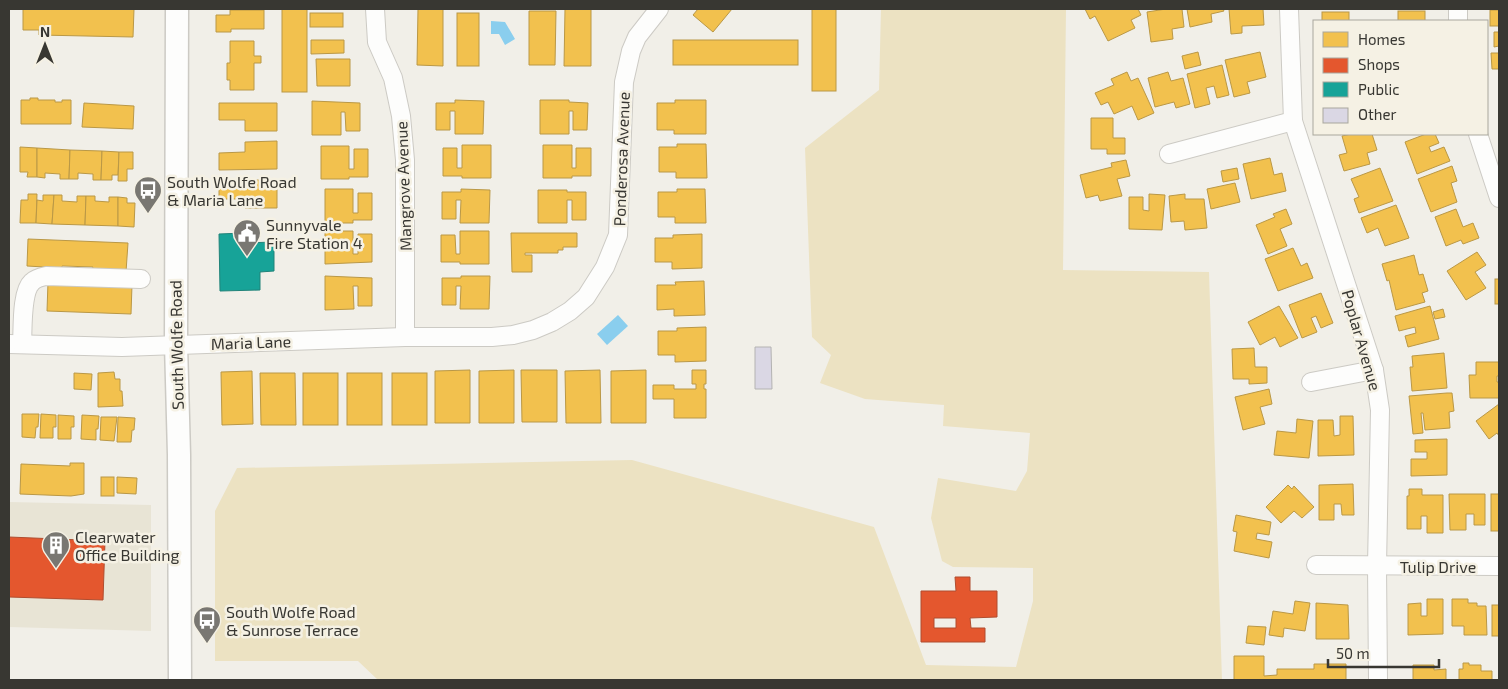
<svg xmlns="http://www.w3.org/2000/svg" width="1508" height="689" font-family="'Exo 2',sans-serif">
	<rect width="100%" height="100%" fill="#f1efe8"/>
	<!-- built -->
	<path fill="#e8e4d5" d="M 9,502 L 151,505 L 151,631 L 9,627 Z"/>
	<!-- green -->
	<path fill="#ece2c2" d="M 881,9 L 1066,9 L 1063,270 L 1209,272 L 1222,680 L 378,680 L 358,661 L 215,661 L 215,511 L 237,468 L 632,460 L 874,527 L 926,665 L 1016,667 L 1033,601 L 1033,568 L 953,567 L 942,561 L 931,518 L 938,478 L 1016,491 L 1027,471 L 1030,433 L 943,426 L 944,405 L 865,399 L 820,383 L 831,355 L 812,337 L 805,148 L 879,90 Z"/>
	<!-- water -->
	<g fill="#8aceee">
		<path d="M 491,21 L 505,22 L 515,39 L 505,45 L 499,34 L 491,34 Z"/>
		<path d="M 618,315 L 628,326 L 607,345 L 597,334 Z"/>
	</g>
	<!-- homes -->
	<g fill="#f2c14e" stroke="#ba9846">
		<path d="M 23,9 L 134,9 L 133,37 L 39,35 L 39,30 L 23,30 Z"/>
		<rect x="282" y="9" width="25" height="83"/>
		<path d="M 418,9 L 443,9 L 443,66 L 417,65 Z"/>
		<path d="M 565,9 L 591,9 L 591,66 L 564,66 Z"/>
		<path d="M 698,9 L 732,9 L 713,32 L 693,15 Z"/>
		<rect x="812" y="9" width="24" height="82"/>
		<path d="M 1085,9 L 1138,9 L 1141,15 L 1131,20 L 1135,28 L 1108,41 L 1095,16 L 1090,19 Z"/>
		<path d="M 1166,9 L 1182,9 L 1184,27 L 1172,29 L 1173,39 L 1151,42 L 1147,12 Z"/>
		<path d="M 1187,9 L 1223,9 L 1224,11 L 1211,14 L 1212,22 L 1190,27 Z"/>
		<path d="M 1229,9 L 1263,9 L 1264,25 L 1242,26 L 1242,33 L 1231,34 Z"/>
		<path d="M 230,10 L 264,10 L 264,29 L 231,29 L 231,32 L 216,32 L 216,15 L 230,15 Z"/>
		<rect x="1490" y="10" width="9" height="16"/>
		<path d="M 529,11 L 556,11 L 555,65 L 529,65 Z"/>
		<rect x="1398" y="11" width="27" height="10"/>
		<rect x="1322" y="12" width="27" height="9"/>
		<rect x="310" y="13" width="33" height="14"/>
		<rect x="457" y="13" width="22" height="53"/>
		<path d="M 1494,32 L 1499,32 L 1499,46 L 1494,47 Z"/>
		<path d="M 311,40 L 344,40 L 344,53 L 311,54 Z"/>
		<rect x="673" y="40" width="125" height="25"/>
		<path d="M 230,41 L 254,41 L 254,56 L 261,56 L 261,63 L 254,63 L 254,90 L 230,90 L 230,80 L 227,80 L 227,63 L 230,63 Z"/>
		<path d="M 1198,52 L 1201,65 L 1185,69 L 1182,56 Z"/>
		<path d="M 1260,52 L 1266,77 L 1247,82 L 1250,93 L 1234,97 L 1225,60 Z"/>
		<path d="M 1491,53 L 1499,53 L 1499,69 L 1492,69 Z"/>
		<path d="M 316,59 L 350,59 L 350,86 L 317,86 Z"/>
		<path d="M 1222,65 L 1229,95 L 1217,98 L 1214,86 L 1206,88 L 1210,104 L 1195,108 L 1187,74 Z"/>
		<path d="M 1127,72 L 1131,81 L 1138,78 L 1154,113 L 1138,120 L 1132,106 L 1114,114 L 1108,102 L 1101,105 L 1095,93 L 1114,85 L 1111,79 Z"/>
		<path d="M 1168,72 L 1171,81 L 1183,78 L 1190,104 L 1176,108 L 1174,102 L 1155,107 L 1148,78 Z"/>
		<path d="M 30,98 L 38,98 L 38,100 L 55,100 L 55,102 L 62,102 L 62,100 L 71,100 L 71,124 L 21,124 L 21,100 L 30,100 Z"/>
		<path d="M 455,100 L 484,101 L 483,134 L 455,134 L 455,111 L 450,111 L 450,130 L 436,130 L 436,103 L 455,103 Z"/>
		<path d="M 540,100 L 569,100 L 569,102 L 588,103 L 587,130 L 573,130 L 573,111 L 569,111 L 569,134 L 540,134 Z"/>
		<path d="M 675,100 L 706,100 L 706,134 L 674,134 L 674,130 L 657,130 L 657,103 L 675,103 Z"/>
		<path d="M 312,101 L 360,103 L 360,131 L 346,131 L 345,112 L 341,112 L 341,135 L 312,135 Z"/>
		<path d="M 84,103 L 134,106 L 133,129 L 82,127 Z"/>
		<path d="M 219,103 L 277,103 L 277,131 L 245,131 L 245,120 L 219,120 Z"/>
		<path d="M 1091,118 L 1113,118 L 1113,138 L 1125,138 L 1125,154 L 1107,154 L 1107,149 L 1091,149 Z"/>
		<path d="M 1351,134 L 1372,134 L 1377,150 L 1367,153 L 1370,164 L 1344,171 L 1339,155 L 1347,153 L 1342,136 Z"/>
		<path d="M 1426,134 L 1435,134 L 1439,143 L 1429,147 L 1431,152 L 1444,147 L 1450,161 L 1417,174 L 1405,142 Z"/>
		<path d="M 277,141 L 277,169 L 219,170 L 219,153 L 245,152 L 245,142 Z"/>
		<path d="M 677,144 L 706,144 L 707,178 L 676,178 L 676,172 L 659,172 L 659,147 L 677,147 Z"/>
		<path d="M 462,145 L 491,145 L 491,178 L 462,178 L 462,176 L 443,176 L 443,148 L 457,148 L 457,168 L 462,168 Z"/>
		<path d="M 543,145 L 572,145 L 572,168 L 576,168 L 576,148 L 591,148 L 591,176 L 572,176 L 572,178 L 543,178 Z"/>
		<path d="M 321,146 L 349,146 L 349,169 L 354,169 L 354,149 L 368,149 L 368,177 L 349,177 L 349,179 L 321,179 Z"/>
		<path d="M 20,147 L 37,148 L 37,177 L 27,177 L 28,172 L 20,172 Z"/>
		<path d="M 37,148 L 70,150 L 69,179 L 60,179 L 60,174 L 45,173 L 45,178 L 37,177 Z"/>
		<path d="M 70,150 L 102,151 L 101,180 L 93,180 L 93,174 L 78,173 L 78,179 L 69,179 Z"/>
		<path d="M 102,151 L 119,152 L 118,175 L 112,175 L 112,180 L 101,180 Z"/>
		<path d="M 119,152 L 133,152 L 133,169 L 127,169 L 127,181 L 118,181 Z"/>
		<path d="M 1270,158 L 1274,175 L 1282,173 L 1286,191 L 1251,199 L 1243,164 Z"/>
		<path d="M 1126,160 L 1130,176 L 1117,179 L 1122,196 L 1100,201 L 1098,195 L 1086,198 L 1080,175 L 1112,167 L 1111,163 Z"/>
		<path d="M 1452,166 L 1457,181 L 1451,183 L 1457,202 L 1431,212 L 1418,179 Z"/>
		<path d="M 1237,168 L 1239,179 L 1223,182 L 1221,171 Z"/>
		<path d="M 1380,168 L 1393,201 L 1359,213 L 1354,199 L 1359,197 L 1351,179 Z"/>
		<path d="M 219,180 L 277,180 L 277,208 L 245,208 L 245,199 L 219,199 Z"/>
		<path d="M 1235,183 L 1240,202 L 1211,209 L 1207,189 Z"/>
		<path d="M 325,189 L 353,189 L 353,213 L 358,213 L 358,193 L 372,193 L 372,220 L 353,220 L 353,223 L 325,223 Z"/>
		<path d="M 461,189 L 490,190 L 489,223 L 460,223 L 461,200 L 456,200 L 456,219 L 442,219 L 442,192 L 461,192 Z"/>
		<path d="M 677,189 L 705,189 L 706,223 L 675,223 L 675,217 L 658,217 L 658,192 L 677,192 Z"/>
		<path d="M 538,190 L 567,190 L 567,192 L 586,192 L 586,220 L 572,220 L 572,200 L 567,200 L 567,223 L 538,223 Z"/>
		<path d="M 28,194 L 37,194 L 36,223 L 20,223 L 21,200 L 28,200 Z"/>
		<path d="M 1149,194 L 1165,195 L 1162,230 L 1129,229 L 1129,197 L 1143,197 L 1143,210 L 1149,211 Z"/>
		<path d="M 1185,194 L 1185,199 L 1204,199 L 1207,228 L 1185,230 L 1184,221 L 1171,222 L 1169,196 Z"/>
		<path d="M 43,195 L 54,195 L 52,224 L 36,223 L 37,200 L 43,201 Z"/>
		<path d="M 54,195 L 62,195 L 62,201 L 77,202 L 77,196 L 86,196 L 85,225 L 52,224 Z"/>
		<path d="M 86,196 L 95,196 L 95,201 L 109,202 L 109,197 L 118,197 L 118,226 L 85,225 Z"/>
		<path d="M 118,197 L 127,198 L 127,203 L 135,203 L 134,227 L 118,226 Z"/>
		<path d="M 1396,205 L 1409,238 L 1385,246 L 1378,228 L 1367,233 L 1361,218 Z"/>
		<path d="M 1286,209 L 1292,224 L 1280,229 L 1287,246 L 1268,254 L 1256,225 L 1275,217 L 1273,214 Z"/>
		<path d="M 1456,209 L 1463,227 L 1473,223 L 1479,238 L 1463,244 L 1461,240 L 1446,246 L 1435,217 Z"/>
		<path d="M 325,231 L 353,231 L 353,254 L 358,254 L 358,234 L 372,234 L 372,262 L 325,264 Z"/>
		<path d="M 460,231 L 489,231 L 489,264 L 460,264 L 460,262 L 441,262 L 441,235 L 455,235 L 456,254 L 460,254 Z"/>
		<path d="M 511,233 L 577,233 L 577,247 L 563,247 L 563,250 L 558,250 L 558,253 L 525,253 L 525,255 L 532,255 L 532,272 L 512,272 Z"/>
		<path d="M 702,234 L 702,268 L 672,269 L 672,262 L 655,262 L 655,238 L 673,238 L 673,235 Z"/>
		<path d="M 28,239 L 128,243 L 126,272 L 92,270 L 93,267 L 62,266 L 62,268 L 27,266 Z"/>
		<path d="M 1293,248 L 1301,266 L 1307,263 L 1313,278 L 1278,291 L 1265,259 Z"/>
		<path d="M 1477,252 L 1486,265 L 1475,272 L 1486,288 L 1466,300 L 1447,271 Z"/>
		<path d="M 1414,255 L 1419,275 L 1423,274 L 1428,291 L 1422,293 L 1425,302 L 1396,310 L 1389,280 L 1387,281 L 1382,264 Z"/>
		<path d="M 325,276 L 372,278 L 372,306 L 358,306 L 358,286 L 353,286 L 354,309 L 325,310 Z"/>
		<path d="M 461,276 L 490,276 L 489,309 L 460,309 L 461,286 L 456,286 L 456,305 L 442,305 L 442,278 L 461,278 Z"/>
		<rect x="1495" y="279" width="4" height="25"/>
		<path d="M 704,281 L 705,315 L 674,316 L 674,309 L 657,310 L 657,285 L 676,285 L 675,282 Z"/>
		<path d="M 48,282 L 132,285 L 131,314 L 47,311 Z"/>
		<path d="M 1321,293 L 1333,323 L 1321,328 L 1316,316 L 1311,318 L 1317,332 L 1302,338 L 1289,305 Z"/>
		<path d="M 1279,306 L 1298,338 L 1280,347 L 1275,337 L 1260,345 L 1248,322 Z"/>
		<path d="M 1430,306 L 1439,339 L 1408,347 L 1405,336 L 1416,333 L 1415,327 L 1399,331 L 1395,316 Z"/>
		<path d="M 1443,309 L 1445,317 L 1435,319 L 1433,312 Z"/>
		<path d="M 706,327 L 706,361 L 675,362 L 675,355 L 658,355 L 658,331 L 677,331 L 677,328 Z"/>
		<path d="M 1254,348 L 1255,367 L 1267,367 L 1267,383 L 1249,384 L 1249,379 L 1233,379 L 1232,349 Z"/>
		<path d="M 1444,353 L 1447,388 L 1412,391 L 1410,367 L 1413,367 L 1412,356 Z"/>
		<path d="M 1476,362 L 1499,362 L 1499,376 L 1497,376 L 1497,382 L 1499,382 L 1499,398 L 1470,398 L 1469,375 L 1476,375 Z"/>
		<path d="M 470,370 L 470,423 L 435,423 L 435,371 Z"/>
		<path d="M 514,370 L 514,423 L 479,423 L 479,371 Z"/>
		<path d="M 521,370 L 557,370 L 557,422 L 522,422 Z"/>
		<path d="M 600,370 L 601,423 L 566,423 L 565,371 Z"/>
		<path d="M 646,370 L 646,423 L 611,423 L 611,371 Z"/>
		<path d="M 692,370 L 706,370 L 706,384 L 704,384 L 704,389 L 706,389 L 706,418 L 674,418 L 674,399 L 653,399 L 653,385 L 674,385 L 674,389 L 696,389 L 696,384 L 692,384 Z"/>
		<path d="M 252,371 L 253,424 L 222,425 L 221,372 Z"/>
		<path d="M 114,372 L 115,379 L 120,379 L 120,391 L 122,391 L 123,406 L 98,407 L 98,373 Z"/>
		<path d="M 74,373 L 92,374 L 91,390 L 74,389 Z"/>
		<path d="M 260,373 L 295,373 L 296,425 L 261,425 Z"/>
		<rect x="303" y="373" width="35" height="52"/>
		<rect x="347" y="373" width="35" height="52"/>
		<rect x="392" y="373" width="35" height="52"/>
		<path d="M 1269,389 L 1272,404 L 1260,407 L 1265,424 L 1243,430 L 1235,397 Z"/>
		<path d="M 1447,393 L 1452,393 L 1454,411 L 1449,412 L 1450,428 L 1425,430 L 1423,413 L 1421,413 L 1423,433 L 1413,434 L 1409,396 Z"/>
		<path d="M 1499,404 L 1499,436 L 1497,433 L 1489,439 L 1476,421 Z"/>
		<path d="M 22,414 L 39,414 L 38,427 L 36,427 L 35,438 L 22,437 Z"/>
		<path d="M 41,414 L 56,415 L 56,427 L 53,427 L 53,438 L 40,438 Z"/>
		<path d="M 58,415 L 74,416 L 74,427 L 71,427 L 71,439 L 58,439 Z"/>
		<path d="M 82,415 L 99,416 L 98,429 L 96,429 L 96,440 L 81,439 Z"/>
		<path d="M 1340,416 L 1353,416 L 1354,455 L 1318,456 L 1318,420 L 1333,420 L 1334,436 L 1340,435 Z"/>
		<path d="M 101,417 L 117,417 L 114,441 L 100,440 Z"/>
		<path d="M 118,417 L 135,418 L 134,430 L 132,430 L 131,442 L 117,442 Z"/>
		<path d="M 1297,419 L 1313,421 L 1309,458 L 1274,455 L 1277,431 L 1296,433 Z"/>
		<path d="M 1447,439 L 1447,475 L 1411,476 L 1411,459 L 1427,459 L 1427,452 L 1415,452 L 1415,440 Z"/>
		<path d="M 70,463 L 84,463 L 84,494 L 71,496 L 20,494 L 21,464 L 70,466 Z"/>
		<rect x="101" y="477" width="13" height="19"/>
		<path d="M 117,477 L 137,478 L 136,494 L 117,493 Z"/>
		<path d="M 1353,484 L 1354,515 L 1342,515 L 1341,504 L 1334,504 L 1334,520 L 1319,520 L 1319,485 Z"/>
		<path d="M 1288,485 L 1292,489 L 1294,486 L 1314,507 L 1302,518 L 1294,511 L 1281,523 L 1266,507 Z"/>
		<path d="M 1409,489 L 1422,489 L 1422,495 L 1443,495 L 1443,533 L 1427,533 L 1427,516 L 1421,516 L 1421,529 L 1407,529 L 1407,496 L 1409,496 Z"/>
		<path d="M 1449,494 L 1485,494 L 1485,525 L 1474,525 L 1474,514 L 1466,514 L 1466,530 L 1450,530 Z"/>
		<rect x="1491" y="494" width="8" height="37"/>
		<path d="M 1236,515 L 1271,522 L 1269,535 L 1257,533 L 1256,539 L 1272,542 L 1269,558 L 1234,551 L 1237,532 L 1233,531 Z"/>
		<path d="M 1427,599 L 1443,599 L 1443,634 L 1408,635 L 1408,604 L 1421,603 L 1421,616 L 1427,616 Z"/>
		<path d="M 1452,599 L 1468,599 L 1468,603 L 1477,603 L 1477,606 L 1486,606 L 1487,635 L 1464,635 L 1464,626 L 1452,626 Z"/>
		<path d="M 1295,601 L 1310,603 L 1305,631 L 1284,628 L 1283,637 L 1269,635 L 1273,611 L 1293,614 Z"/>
		<path d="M 1316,603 L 1348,605 L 1349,639 L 1316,639 Z"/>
		<rect x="1492" y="605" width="7" height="31"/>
		<path d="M 1248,626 L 1266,627 L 1264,645 L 1246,643 Z"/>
		<path d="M 1234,656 L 1264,656 L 1264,676 L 1277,675 L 1277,669 L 1314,669 L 1314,664 L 1346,664 L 1346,680 L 1234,680 Z"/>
		<path d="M 1463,663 L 1469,663 L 1469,665 L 1481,665 L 1481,671 L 1492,671 L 1492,680 L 1459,680 L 1459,669 L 1463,669 Z"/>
		<path d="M 1413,665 L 1434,665 L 1434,670 L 1446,669 L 1446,680 L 1413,680 Z"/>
	</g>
	<!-- shops -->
	<g fill="#e4572e" stroke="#b04d2f" fill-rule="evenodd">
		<path d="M 9,537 L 105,541 L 103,600 L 9,597 Z"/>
		<path d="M 955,577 L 970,577 L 970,591 L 997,591 L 997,617 L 970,618 L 971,628 L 985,628 L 985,642 L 921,642 L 921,591 L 956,591 ZM 934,618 L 956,618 L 956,628 L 934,628 Z"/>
	</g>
	<!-- public -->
	<path fill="#17a398" stroke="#218379" d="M 244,233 L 244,243 L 274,242 L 274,271 L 260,272 L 260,290 L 220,291 L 219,234 Z"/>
	<!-- building -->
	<path fill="#dad7e4" stroke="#b4b3b2" d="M 755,347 L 771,347 L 772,389 L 755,389 Z"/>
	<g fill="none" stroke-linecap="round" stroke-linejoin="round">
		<!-- minor casing -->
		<g stroke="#cccac4" stroke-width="20">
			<g id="minor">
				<path d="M 375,9 L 377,42 L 393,78 L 401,116 L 405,160 L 405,337"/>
				<path d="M 1289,9 L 1293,121 L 1374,370 L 1380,410 L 1377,566 L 1378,680"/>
				<path d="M 1458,21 L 1458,9"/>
				<path d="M 1478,134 L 1499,198"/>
				<path d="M 1169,154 L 1293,121"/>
				<path d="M 9,344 L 122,347 L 405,337 L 492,337 L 513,335 L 533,330 L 552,322 L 570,311 L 586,297 L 605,267 L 618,235 L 624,82 L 631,51 L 637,37 L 659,9"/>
				<path d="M 22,344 C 23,329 21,292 32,282 C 36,278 41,277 46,276 L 141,279"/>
				<path d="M 1311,382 L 1374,370"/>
				<path d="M 1316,565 L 1499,566"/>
			</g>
		</g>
		<!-- major casing -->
		<g stroke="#cccac4" stroke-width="25">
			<path id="major" d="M 177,9 L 176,344 L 179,455 L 180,680"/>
		</g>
		<!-- minor -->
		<use href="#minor" stroke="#fdfdfc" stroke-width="18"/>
		<!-- major -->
		<use href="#major" stroke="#fdfdfc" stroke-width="22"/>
	</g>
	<!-- icons -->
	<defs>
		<g id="bus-pin" transform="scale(1.4375)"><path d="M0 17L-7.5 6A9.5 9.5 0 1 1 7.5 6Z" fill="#797772" stroke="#f5f1e4"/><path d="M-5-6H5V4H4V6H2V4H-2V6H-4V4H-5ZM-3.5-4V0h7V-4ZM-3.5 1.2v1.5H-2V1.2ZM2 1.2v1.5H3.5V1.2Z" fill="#fff"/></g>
		<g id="civic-pin" transform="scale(1.4375)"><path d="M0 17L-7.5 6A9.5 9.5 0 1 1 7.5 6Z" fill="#797772" stroke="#f5f1e4"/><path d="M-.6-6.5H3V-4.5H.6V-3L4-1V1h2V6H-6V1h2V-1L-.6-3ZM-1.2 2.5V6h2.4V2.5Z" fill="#fff"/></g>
		<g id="building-pin" transform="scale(1.4375)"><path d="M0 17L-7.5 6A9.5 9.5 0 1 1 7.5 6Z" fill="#797772" stroke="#f5f1e4"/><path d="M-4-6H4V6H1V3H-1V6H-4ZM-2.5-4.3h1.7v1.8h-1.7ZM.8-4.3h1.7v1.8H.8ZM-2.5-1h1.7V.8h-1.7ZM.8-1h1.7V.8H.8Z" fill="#fff"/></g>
	</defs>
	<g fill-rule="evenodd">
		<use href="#bus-pin" x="148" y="190"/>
		<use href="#civic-pin" x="247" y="233"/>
		<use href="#building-pin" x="56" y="545"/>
		<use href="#bus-pin" x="207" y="620"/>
	</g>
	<g text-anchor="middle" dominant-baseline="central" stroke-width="5" stroke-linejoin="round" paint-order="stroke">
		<!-- street labels -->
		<g font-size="16" fill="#383732" stroke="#f5f1e4">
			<text transform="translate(621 159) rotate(-88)">Ponderosa Avenue</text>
			<text transform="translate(403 186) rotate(-92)">Mangrove Avenue</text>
			<text transform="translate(1362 340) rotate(74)">Poplar Avenue</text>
			<text transform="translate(251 342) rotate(-2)">Maria Lane</text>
			<text transform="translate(176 345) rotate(-91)">South Wolfe Road</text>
			<text x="1438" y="566">Tulip Drive</text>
		</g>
		<!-- poi labels -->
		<g font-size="16" fill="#383732" stroke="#f5f1e4" text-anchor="start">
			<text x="167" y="181">South Wolfe Road<tspan x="167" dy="18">&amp; Maria Lane</tspan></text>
			<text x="266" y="224">Sunnyvale<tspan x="266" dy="18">Fire Station 4</tspan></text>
			<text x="75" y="536">Clearwater<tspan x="75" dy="18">Office Building</tspan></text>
			<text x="226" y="611">South Wolfe Road<tspan x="226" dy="18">&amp; Sunrose Terrace</tspan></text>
		</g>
	</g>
	<!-- border -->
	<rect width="1508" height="689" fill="none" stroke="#383732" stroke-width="20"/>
	<!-- legend -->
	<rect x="1313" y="20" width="175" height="115" fill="#f5f1e4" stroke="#a9a79d"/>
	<rect x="1323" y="32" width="25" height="15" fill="#f2c14e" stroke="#a9a79d"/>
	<text x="1358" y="45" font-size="15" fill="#383732">Homes</text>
	<rect x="1323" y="58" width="25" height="15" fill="#e4572e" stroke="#a9a79d"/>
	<text x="1358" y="70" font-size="15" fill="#383732">Shops</text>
	<rect x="1323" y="82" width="25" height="15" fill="#17a398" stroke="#a9a79d"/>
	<text x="1358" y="95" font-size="15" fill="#383732">Public</text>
	<rect x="1323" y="108" width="25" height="15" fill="#dad7e4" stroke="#a9a79d"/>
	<text x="1358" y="120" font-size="15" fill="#383732">Other</text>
	<!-- north arrow -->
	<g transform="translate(45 45)" stroke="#f5f1e4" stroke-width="4" paint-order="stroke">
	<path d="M0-4L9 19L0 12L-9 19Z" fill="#383732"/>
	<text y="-8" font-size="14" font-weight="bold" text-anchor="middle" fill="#383732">N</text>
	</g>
	<!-- scale -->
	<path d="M1328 659v8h111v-8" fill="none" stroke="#383732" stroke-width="2.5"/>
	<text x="1336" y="659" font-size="15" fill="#383732" stroke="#f5f1e4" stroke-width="4" paint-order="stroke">50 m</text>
</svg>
